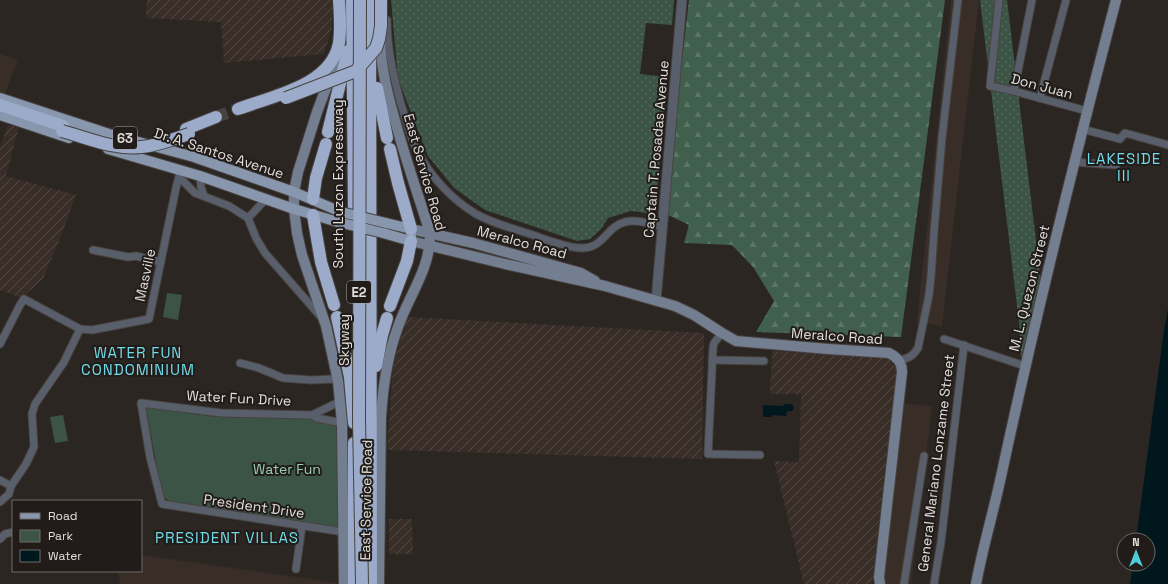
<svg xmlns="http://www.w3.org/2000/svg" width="1168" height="584" font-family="'Space Grotesk',sans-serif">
	<defs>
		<pattern id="industrial-furrows" width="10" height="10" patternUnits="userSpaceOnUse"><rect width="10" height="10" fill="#382e27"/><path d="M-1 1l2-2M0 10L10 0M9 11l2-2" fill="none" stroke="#544c46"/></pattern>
		<pattern id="grass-dots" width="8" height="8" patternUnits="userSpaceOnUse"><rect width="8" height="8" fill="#3b5445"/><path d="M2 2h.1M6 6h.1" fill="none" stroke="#576c5f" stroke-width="1.8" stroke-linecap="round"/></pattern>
		<pattern id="forest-firs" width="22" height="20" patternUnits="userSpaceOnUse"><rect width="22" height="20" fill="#415f4d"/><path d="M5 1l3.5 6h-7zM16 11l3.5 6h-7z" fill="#5c7666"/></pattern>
	</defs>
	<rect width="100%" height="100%" fill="#2b2622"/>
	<!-- built -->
	<g fill="#382e27">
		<path d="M 951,0 L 979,0 L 942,326 L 917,322 Z"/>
		<path d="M 0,54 L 18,60 L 5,93 L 0,92 Z"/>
		<path d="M 901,403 L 932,406 L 911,584 L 884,584 L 883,577 Z"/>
		<path d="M 141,555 L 338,583 L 338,584 L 120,584 L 118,571 L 141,571 Z"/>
	</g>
	<!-- industrial -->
	<g fill="url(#industrial-furrows)">
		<path d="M 147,0 L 333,0 L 332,28 L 324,54 L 224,63 L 221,22 L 146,18 Z"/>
		<path d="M 8,125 L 19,127 L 6,176 L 76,195 L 63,231 L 43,279 L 21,298 L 0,290 L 0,147 Z"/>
		<path d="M 407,317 L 704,333 L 702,459 L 387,450 L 393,366 Z"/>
		<path d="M 772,351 L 887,357 L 897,369 L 872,584 L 804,584 L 774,461 L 799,462 L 801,394 L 770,394 Z"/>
		<path d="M 389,519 L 412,519 L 413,554 L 389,554 Z"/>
	</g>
	<!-- grass -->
	<g fill="url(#grass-dots)">
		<path d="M 391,0 L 674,0 L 672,25 L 646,23 L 640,74 L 667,77 L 655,214 L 631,211 L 608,218 L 601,229 L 590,239 L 577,241 L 485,210 L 454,188 L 428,156 L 398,79 Z"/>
		<path d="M 980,0 L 1007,0 L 1041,282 L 1021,359 L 1019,322 Z"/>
	</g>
	<!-- forest -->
	<path fill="url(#forest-firs)" d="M 689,0 L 945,0 L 901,337 L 756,332 L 774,301 L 753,267 L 732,245 L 684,243 L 689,225 L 664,213 Z"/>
	<!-- park -->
	<g fill="#3b5445">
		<path d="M 167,293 L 182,295 L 178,320 L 163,317 Z"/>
		<path d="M 146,407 L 216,417 L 316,419 L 341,426 L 339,529 L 172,503 L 162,496 Z"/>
		<path d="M 63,415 L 68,441 L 55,443 L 50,417 Z"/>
	</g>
	<!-- water -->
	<g fill="#00171e">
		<path d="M 1168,309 L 1168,584 L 1130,584 L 1133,564 L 1148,564 L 1148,540 L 1136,540 L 1164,330 Z"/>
		<path d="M 785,404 L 792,404 L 794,408 L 792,411 L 787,411 L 786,416 L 772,415 L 772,417 L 763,417 L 763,405 L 783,406 Z"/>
	</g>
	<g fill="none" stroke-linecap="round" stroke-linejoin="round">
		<!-- motorway-tunnel -->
		<path stroke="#46423e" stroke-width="12" stroke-dasharray="12 6" stroke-linecap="butt" d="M 216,117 L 238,109"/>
		<!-- minor casing -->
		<g stroke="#484340" stroke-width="9">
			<g id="minor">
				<path d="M 999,0 L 990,86 L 1014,91 L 1087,111"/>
				<path d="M 387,20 C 387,49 393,76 401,104 C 406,119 409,135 417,150 C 429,175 451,199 476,214 C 492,223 511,228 530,234 C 545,239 566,248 582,248 C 604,248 606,227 625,222 C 638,219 651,224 663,227"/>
				<path d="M 1014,91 L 1032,0"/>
				<path d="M 1040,98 L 1066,0"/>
				<path d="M 1082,129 L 1120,139 L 1125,133 L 1168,145"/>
				<path d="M 1074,162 L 1116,165"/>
				<path d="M 179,173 L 179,177 L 195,193 L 229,206 L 248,218 L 256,238 L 265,253 L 321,317"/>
				<path d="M 200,176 L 201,187 L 204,196"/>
				<path d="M 248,218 L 267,198"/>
				<path d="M 93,250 L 128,257 L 136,256 L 161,262"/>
				<path d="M 722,333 L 714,343 L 713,348 L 708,454 L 760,455"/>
				<path d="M 944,339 L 1025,366"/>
				<path d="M 0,344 L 20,305 L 24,299 L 80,329 L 92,330 L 149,319 L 176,188 L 179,177"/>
				<path d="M 712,360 L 764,361"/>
				<path d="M 899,360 C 908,359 913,356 918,348 L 929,295 L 931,277 L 934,232 L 942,138 L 958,0"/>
				<path d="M 240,363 L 259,368 L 283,378 L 311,380 L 334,379 L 338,381"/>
				<path d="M 341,401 L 312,415 L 221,413 L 141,403 L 150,457 L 162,504 L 344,532"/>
				<path d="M 312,415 L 317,418 L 342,423"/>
				<path d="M 0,480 L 11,486"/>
				<path d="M 0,502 L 9,494 L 11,486 L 26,464 L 34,447 L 32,414 L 35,404 L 64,362 L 80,329"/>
				<path d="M 0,539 L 5,534 L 13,532"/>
				<path d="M 296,569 L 302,526"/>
				<path d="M 904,584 L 924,456"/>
				<path d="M 934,584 L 941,542 L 964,345"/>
			</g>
		</g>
		<!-- tertiary casing -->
		<g stroke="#484340" stroke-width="11">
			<path id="tertiary" d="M 656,301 L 682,0"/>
		</g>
		<!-- secondary casing -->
		<g stroke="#484340" stroke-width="12">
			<g id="secondary">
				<path d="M 339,54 L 317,112 L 298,172 L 294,192 L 294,209 L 297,233 L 302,255 L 326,326 L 338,381 L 342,423 L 344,584"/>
				<path d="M 411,229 L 473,243 L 581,273 L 595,281"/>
				<path d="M 411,241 L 505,264 L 605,286 L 675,306 L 694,315 L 722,333 L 736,341 L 828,349 L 889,353 C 897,357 902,362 902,372 L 879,577 L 880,584"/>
				<path d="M 379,584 L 381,417 C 383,386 387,356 398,327 C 409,295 431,268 430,233 C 419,197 406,161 396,124 C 388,96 381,69 380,39"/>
				<path d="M 976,584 C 983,546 994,510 1002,472 C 1036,314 1075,157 1116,0"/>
			</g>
		</g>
		<!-- primary casing -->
		<g stroke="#484340" stroke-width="12">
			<g id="primary">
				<path d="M 0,98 L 109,134 L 194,157 L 294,192 L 341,212"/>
				<path d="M 0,115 L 69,138"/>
				<path d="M 108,149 L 200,176 L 294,209 L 338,222"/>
				<path d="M 383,233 L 411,241 L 411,229 L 386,223"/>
			</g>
		</g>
		<!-- motorway casing -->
		<g stroke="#484340" stroke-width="14">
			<g id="motorway">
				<path d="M 352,0 L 354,207"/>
				<path d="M 370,0 L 371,584"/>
				<path d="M 377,88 L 387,138"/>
				<path d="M 0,105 L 63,126"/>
				<path d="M 238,109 C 272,96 331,86 339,43 C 341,29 340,14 339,0"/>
				<path d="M 186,129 L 216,117"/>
				<path d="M 328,132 L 348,51"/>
				<path d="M 390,149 L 398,183 L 411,229"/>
				<path d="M 313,199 L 316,178 L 326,144"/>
				<path d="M 313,215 L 321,262 L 334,305"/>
				<path d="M 390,306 L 407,261 L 411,241"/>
				<path d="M 337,317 L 350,377 L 354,423"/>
				<path d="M 376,366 L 382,335 L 387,318"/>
				<path d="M 354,443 L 354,584"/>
			</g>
		</g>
		<!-- minor -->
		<use href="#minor" stroke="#585f6b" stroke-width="7"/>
		<!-- tertiary -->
		<use href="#tertiary" stroke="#585f6b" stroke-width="9"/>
		<!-- secondary -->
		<use href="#secondary" stroke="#737e91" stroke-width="10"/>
		<!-- primary -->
		<use href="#primary" stroke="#8896ae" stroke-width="10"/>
		<!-- motorway -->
		<use href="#motorway" stroke="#9babc9" stroke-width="12"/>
		<!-- primary-bridge casing -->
		<g stroke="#484340" stroke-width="12" stroke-linecap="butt">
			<g id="primary-bridge">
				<path d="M 341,212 L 386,223"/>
				<path d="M 338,222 L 383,233"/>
			</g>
		</g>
		<!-- motorway-bridge casing -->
		<g stroke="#484340" stroke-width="14" stroke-linecap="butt">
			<g id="motorway-bridge">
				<path d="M 360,0 L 359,420 L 362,584"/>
				<path d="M 286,98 L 356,71 L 376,48 L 379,39 L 381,26 L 381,0"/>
				<path d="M 62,131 C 87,138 114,150 141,147 C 157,146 173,139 189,134"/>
			</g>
		</g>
		<!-- primary-bridge -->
		<use href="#primary-bridge" stroke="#8896ae" stroke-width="10"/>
		<!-- motorway-bridge -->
		<use href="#motorway-bridge" stroke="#9babc9" stroke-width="12"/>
	</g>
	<g text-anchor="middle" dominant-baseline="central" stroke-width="4" stroke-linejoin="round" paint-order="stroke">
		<!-- shield labels -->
		<g fill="#211c19" stroke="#a7a4a2" stroke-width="1">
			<rect x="113" y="127" width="24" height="22" rx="3"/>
			<rect x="347" y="281" width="24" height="22" rx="3"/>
		</g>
		<g font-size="13" font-weight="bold" fill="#e1dedc">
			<text x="125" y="138">63</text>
			<text x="359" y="292">E2</text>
		</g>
		<!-- street labels -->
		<g font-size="14" fill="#e1dedc" stroke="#211c19">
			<text transform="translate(1042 86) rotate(15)">Don Juan</text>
			<text transform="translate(656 149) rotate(-85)">Captain T. Posadas Avenue</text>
			<text transform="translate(219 153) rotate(18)">Dr. A. Santos Avenue</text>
			<text transform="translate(425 172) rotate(74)">East Service Road</text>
			<text transform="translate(338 184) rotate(-90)">South Luzon Expressway</text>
			<text transform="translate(522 242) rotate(15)">Meralco Road</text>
			<text transform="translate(145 275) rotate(-78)">Masville</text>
			<text transform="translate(1029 288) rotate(-76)">M. L. Quezon Street</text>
			<text transform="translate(837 336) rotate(4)">Meralco Road</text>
			<text transform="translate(344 340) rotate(-90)">Skyway</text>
			<text transform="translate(239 398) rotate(3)">Water Fun Drive</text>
			<text transform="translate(936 463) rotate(-83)">General Mariano Lonzame Street</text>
			<text transform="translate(366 500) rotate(-89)">East Service Road</text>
			<text transform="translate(254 506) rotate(8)">President Drive</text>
		</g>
		<!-- park labels -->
		<g font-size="14" fill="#96cfad" stroke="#211c19">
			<text x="287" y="469">Water Fun</text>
		</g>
		<!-- neighbourhood labels -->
		<g font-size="15" letter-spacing="1" fill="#70dbe7" stroke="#211c19">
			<text x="1124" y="158">LAKESIDE<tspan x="1124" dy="17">III</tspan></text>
			<text x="138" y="352">WATER FUN<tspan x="138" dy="17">CONDOMINIUM</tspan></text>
			<text x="227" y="537">PRESIDENT VILLAS</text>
		</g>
	</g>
	<!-- legend -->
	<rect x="12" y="500" width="130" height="72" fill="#211c19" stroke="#6e6a67"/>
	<rect x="20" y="513" width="20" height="6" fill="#8896ae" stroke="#6e6a67"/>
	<text x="48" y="520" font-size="12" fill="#e1dedc">Road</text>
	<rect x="20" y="530" width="20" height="12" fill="#3b5445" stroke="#6e6a67"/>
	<text x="48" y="540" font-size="12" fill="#e1dedc">Park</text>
	<rect x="20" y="550" width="20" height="12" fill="#00171e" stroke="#6e6a67"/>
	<text x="48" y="560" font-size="12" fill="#e1dedc">Water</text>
	<!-- north arrow -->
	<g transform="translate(1136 552)"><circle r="19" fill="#211c19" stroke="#6e6a67"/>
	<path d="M0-3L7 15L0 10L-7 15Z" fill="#52cbd8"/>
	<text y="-6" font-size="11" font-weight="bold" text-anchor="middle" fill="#e1dedc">N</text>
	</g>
</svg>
